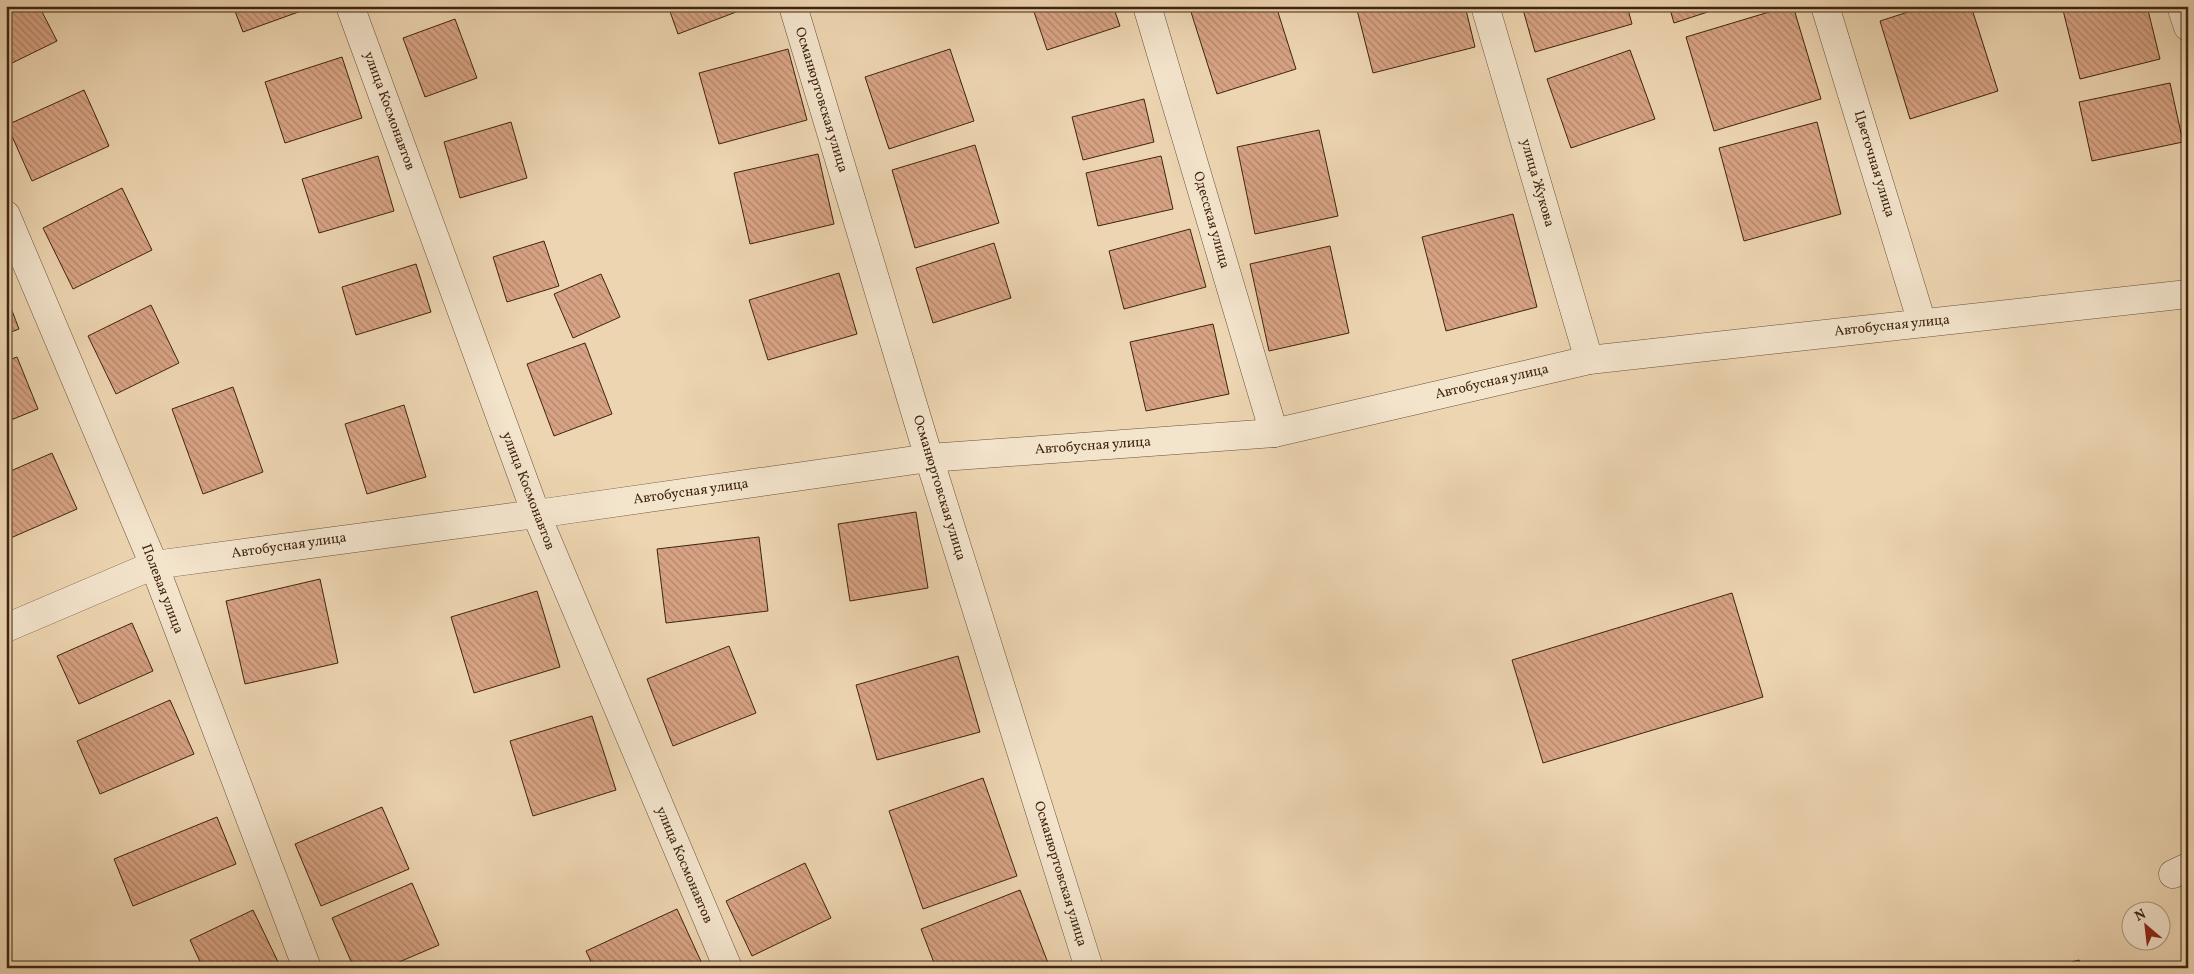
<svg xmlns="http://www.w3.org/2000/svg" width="2194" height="974" font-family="Vollkorn,serif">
	<defs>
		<pattern id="building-back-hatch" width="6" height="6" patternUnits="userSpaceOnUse" patternTransform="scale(1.25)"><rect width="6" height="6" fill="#d8a384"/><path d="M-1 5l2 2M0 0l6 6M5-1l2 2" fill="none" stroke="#b1856b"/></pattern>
	</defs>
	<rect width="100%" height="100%" fill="#edd5b1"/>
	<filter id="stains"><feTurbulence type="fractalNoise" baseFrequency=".004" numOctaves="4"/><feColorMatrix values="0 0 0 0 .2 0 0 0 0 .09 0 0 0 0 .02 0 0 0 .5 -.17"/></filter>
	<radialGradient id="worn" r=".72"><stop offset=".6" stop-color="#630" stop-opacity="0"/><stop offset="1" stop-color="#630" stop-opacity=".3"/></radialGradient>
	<!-- building -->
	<g fill="url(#building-back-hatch)" stroke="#3f2410">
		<path d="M 6,6 L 39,6 L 57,41 L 6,66 Z"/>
		<path d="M 233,6 L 315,6 L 243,32 Z"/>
		<path d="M 668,6 L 752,6 L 678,34 Z"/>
		<path d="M 1032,6 L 1113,6 L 1120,26 L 1047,50 Z"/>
		<path d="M 1210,6 L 1276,6 L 1296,69 L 1217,94 L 1191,12 Z"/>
		<path d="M 1356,6 L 1465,6 L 1475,47 L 1373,73 Z"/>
		<path d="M 1522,6 L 1627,6 L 1632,24 L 1535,52 Z"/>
		<path d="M 1669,6 L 1726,6 L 1674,23 Z"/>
		<path d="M 1789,6 L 1793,6 L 1821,99 L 1714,131 L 1686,37 Z"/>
		<path d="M 1927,6 L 1971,6 L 1998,91 L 1910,119 L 1880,21 Z"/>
		<path d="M 2062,6 L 2147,6 L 2160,59 L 2080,79 Z"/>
		<path d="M 455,19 L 477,78 L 425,97 L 403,38 Z"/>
		<path d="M 788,49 L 807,120 L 719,144 L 699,73 Z"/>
		<path d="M 950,49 L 974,121 L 889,149 L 865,77 Z"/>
		<path d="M 1630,50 L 1655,119 L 1571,148 L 1547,79 Z"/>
		<path d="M 342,57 L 362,118 L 285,143 L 265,82 Z"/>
		<path d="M 2170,83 L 2183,142 L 2092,161 L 2079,102 Z"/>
		<path d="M 84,90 L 109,146 L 32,181 L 7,125 Z"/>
		<path d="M 1144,99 L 1154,142 L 1083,160 L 1072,117 Z"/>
		<path d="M 511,122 L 527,178 L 460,198 L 444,142 Z"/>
		<path d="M 1817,122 L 1841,214 L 1744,241 L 1719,148 Z"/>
		<path d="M 1319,130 L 1338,216 L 1255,234 L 1237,147 Z"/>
		<path d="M 975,145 L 999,223 L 915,248 L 892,170 Z"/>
		<path d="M 818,154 L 834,224 L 750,244 L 734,173 Z"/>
		<path d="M 378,156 L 394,211 L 319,233 L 302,179 Z"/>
		<path d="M 1161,156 L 1173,209 L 1098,226 L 1086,173 Z"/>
		<path d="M 122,188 L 152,250 L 73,289 L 43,228 Z"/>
		<path d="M 1513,214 L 1537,307 L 1446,331 L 1422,237 Z"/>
		<path d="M 1190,229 L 1206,287 L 1124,309 L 1109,251 Z"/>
		<path d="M 544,241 L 559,286 L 507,302 L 493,257 Z"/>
		<path d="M 994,243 L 1011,298 L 933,323 L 916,268 Z"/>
		<path d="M 1330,246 L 1349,333 L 1269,351 L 1250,264 Z"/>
		<path d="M 416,264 L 431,312 L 356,335 L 342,287 Z"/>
		<path d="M 839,273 L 857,334 L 768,360 L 749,300 Z"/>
		<path d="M 601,274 L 620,317 L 573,338 L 554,294 Z"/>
		<path d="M 6,295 L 19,329 L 6,334 Z"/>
		<path d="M 151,305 L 179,363 L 116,394 L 88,336 Z"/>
		<path d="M 1213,324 L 1229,394 L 1146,411 L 1130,342 Z"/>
		<path d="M 585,343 L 612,414 L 554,436 L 527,364 Z"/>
		<path d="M 17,357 L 38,409 L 6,422 L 6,361 Z"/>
		<path d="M 233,387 L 263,472 L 203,494 L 172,409 Z"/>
		<path d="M 404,405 L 426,477 L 367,494 L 345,424 Z"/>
		<path d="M 52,453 L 77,509 L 6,540 L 6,473 Z"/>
		<path d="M 916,512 L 928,588 L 850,601 L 838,524 Z"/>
		<path d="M 759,537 L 768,611 L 666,623 L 657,549 Z"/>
		<path d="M 320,579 L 338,663 L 245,684 L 226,601 Z"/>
		<path d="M 537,591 L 560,667 L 474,693 L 451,617 Z"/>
		<path d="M 1732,593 L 1763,697 L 1543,763 L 1512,660 Z"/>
		<path d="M 132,623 L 153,671 L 79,704 L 57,656 Z"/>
		<path d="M 729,646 L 756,713 L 673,746 L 647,679 Z"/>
		<path d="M 958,656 L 980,732 L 877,760 L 856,685 Z"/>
		<path d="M 170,700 L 194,754 L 100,794 L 77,741 Z"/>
		<path d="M 592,716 L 616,790 L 533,816 L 510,741 Z"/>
		<path d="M 983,778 L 1017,876 L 923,909 L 889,811 Z"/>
		<path d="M 382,807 L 409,869 L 321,906 L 295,844 Z"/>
		<path d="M 217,817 L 236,864 L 133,906 L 114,859 Z"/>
		<path d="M 805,863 L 831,918 L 752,956 L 726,901 Z"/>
		<path d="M 412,883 L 439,945 L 385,968 L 354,968 L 332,918 Z"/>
		<path d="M 1020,890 L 1048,963 L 1037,968 L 936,968 L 921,929 Z"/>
		<path d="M 677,909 L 704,968 L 594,968 L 586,951 Z"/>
		<path d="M 253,910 L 281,968 L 203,968 L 190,940 Z"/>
		<path d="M 2079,960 L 2081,968 L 2052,968 Z"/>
	</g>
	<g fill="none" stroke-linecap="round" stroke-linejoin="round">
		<!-- minor casing -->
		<g stroke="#6a5038" stroke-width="29">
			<g id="minor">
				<path d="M 350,6 L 536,514 L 728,968"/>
				<path d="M 793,6 L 929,458 L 1089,968"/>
				<path d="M 1147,6 L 1274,433"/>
				<path d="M 1485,6 L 1589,360"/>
				<path d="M 1825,6 L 1922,323"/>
				<path d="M 2181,6 L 2188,27"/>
				<path d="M 6,215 L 154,565 L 307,968"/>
				<path d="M 6,628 L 154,565 L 536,514 L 929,458 L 1274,433 L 1589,360 L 2188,294"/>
				<path d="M 2173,874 L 2188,867"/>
			</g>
		</g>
		<!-- minor -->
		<use href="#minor" stroke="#f3e4cc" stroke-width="28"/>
	</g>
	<g text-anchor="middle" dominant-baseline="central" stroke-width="5" stroke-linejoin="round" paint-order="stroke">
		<!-- street labels -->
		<g font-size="14" fill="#3f2410" stroke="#f3e4cc">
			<text transform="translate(821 100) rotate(73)">Османюртовская улица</text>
			<text transform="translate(389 111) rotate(70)">улица Космонавтов</text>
			<text transform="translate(1874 164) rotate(73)">Цветочная улица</text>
			<text transform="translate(1537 183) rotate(74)">улица Жукова</text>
			<text transform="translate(1211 220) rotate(74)">Одесская улица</text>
			<text transform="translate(1892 326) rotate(-6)">Автобусная улица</text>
			<text transform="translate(1492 382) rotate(-13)">Автобусная улица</text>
			<text transform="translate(1093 446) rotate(-4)">Автобусная улица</text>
			<text transform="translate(939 488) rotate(73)">Османюртовская улица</text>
			<text transform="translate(528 491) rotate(69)">улица Космонавтов</text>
			<text transform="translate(691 492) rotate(-8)">Автобусная улица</text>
			<text transform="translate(289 546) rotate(-8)">Автобусная улица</text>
			<text transform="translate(162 589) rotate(69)">Полевая улица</text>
			<text transform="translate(684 865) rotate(67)">улица Космонавтов</text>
			<text transform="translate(1060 874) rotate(73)">Османюртовская улица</text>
		</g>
	</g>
	<!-- margin -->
	<rect width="2194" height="974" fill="none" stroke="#edd5b1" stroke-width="25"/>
	<rect x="8" y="8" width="2179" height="959" fill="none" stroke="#3f2410" stroke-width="2.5"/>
	<rect x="12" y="12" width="2169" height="949" fill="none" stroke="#3f2410"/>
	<!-- north arrow -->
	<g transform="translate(2146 926) rotate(332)"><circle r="24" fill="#f3e4cc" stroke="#ab9781"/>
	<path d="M0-4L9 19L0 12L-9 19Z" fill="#8f2418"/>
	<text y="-8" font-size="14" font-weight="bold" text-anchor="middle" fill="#3f2410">N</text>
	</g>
	<rect width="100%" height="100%" filter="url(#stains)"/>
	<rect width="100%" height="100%" fill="url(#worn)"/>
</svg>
